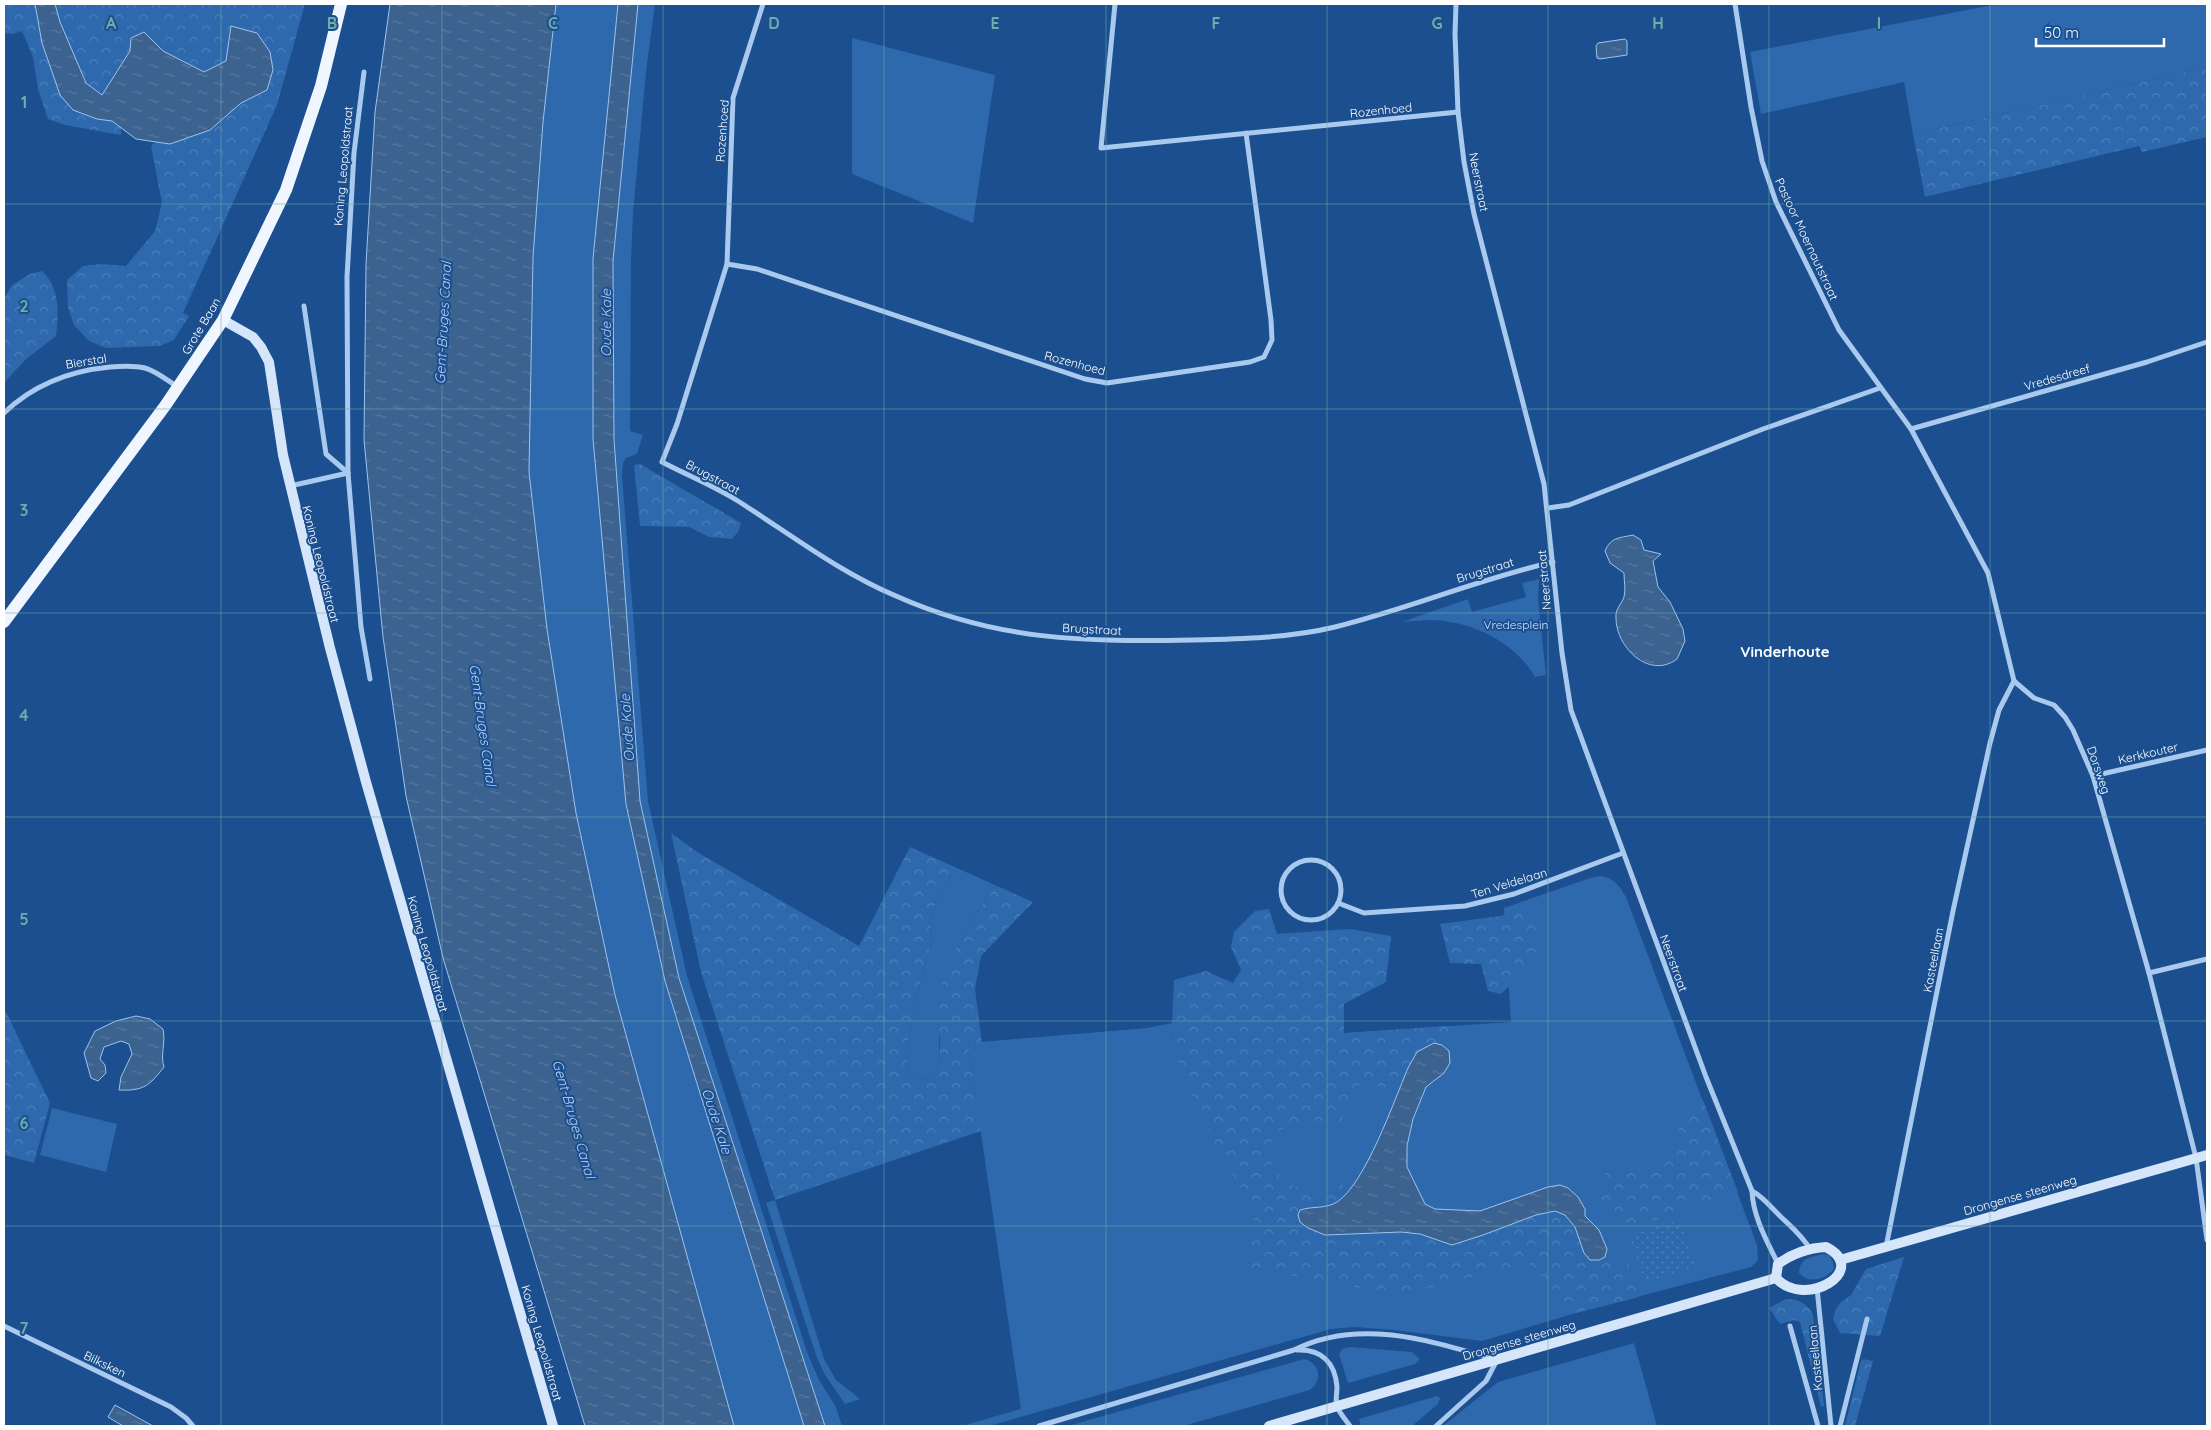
<svg xmlns="http://www.w3.org/2000/svg" width="2211" height="1430" font-family="Quicksand,sans-serif">
	<defs>
		<pattern id="forest-crowns" width="20" height="18" patternUnits="userSpaceOnUse" patternTransform="scale(1.25)"><rect width="20" height="18" fill="#2e69ad"/><path d="M2 6a3 3 0 1 1 6 0M12 15a3 3 0 1 1 6 0" fill="none" stroke="#4d80b9"/></pattern>
		<pattern id="garden-dots" width="8" height="8" patternUnits="userSpaceOnUse" patternTransform="scale(1.25)"><rect width="8" height="8" fill="#2e69ad"/><path d="M2 2h.1M6 6h.1" fill="none" stroke="#4d80b9" stroke-width="1.8" stroke-linecap="round"/></pattern>
		<pattern id="water-ripples" width="26" height="14" patternUnits="userSpaceOnUse" patternTransform="scale(1.25)"><rect width="26" height="14" fill="#3c6290"/><path d="M2 4q2-2 4 0t4 0M15 11q2-2 4 0t4 0" fill="none" stroke="#597aa1"/></pattern>
	</defs>
	<rect width="100%" height="100%" fill="#1b4f8f"/>
	<!-- green -->
	<g fill="#2e69ad">
		<path d="M 556,4 L 618,4 L 593,259 L 593,439 L 626,804 L 665,981 L 804,1426 L 734,1426 L 615,995 L 576,813 L 547,629 L 529,472 L 533,257 L 543,122 Z"/>
		<path d="M 638,4 L 655,4 L 646,72 L 633,213 L 631,261 L 630,431 L 643,435 L 637,454 L 626,458 L 623,463 L 622,476 L 648,801 L 687,976 L 807,1352 L 819,1380 L 836,1407 L 842,1426 L 825,1426 L 679,978 L 640,801 L 614,439 L 613,261 Z"/>
		<path d="M 1998,4 L 2207,4 L 2207,67 L 1913,134 L 1904,82 L 1761,114 L 1750,52 Z"/>
		<path d="M 852,38 L 995,75 L 973,223 L 852,174 Z"/>
		<path d="M 1539,579 L 1538,599 L 1546,675 L 1535,677 C 1515,642 1473,622 1433,620 C 1423,620 1412,621 1402,622 L 1468,599 L 1472,612 L 1526,597 L 1522,583 Z"/>
		<path d="M 957,868 L 995,885 L 959,941 L 939,1038 L 940,1059 L 934,1074 L 926,1080 L 916,1079 L 909,1075 L 906,1053 L 917,996 L 932,939 L 931,920 L 937,897 Z"/>
		<path d="M 1601,876 C 1615,879 1619,885 1626,897 L 1757,1245 L 1758,1260 L 1751,1267 L 1576,1313 L 1482,1341 L 1394,1330 L 1355,1327 L 1331,1329 L 989,1426 L 962,1426 L 1021,1409 L 968,1043 L 1147,1028 L 1172,1023 L 1173,1040 L 1272,1038 L 1511,1022 L 1504,908 L 1590,878 Z"/>
		<path d="M 52,1108 L 117,1124 L 106,1172 L 40,1155 Z"/>
		<path d="M 775,1200 L 824,1359 L 836,1380 L 860,1399 L 845,1404 L 825,1375 L 817,1358 L 766,1203 Z"/>
		<path d="M 1822,1254 L 1829,1255 L 1833,1262 L 1834,1269 C 1825,1280 1809,1284 1799,1273 C 1800,1258 1809,1258 1822,1254 Z"/>
		<path d="M 1634,1343 L 1657,1426 L 1443,1426 L 1498,1382 Z"/>
		<path d="M 1350,1347 L 1412,1352 L 1420,1359 L 1415,1364 L 1348,1383 L 1339,1354 L 1342,1349 Z"/>
		<path d="M 1304,1359 C 1320,1363 1323,1380 1310,1390 L 1183,1426 L 1068,1426 Z"/>
		<path d="M 1437,1396 L 1440,1398 L 1438,1404 L 1412,1426 L 1361,1426 L 1359,1419 Z"/>
	</g>
	<!-- forest -->
	<g fill="url(#forest-crowns)">
		<path d="M 4,4 L 305,4 L 277,105 L 183,313 L 189,316 L 174,340 L 160,346 L 106,348 L 89,341 L 74,325 L 68,308 L 67,280 L 83,266 L 101,264 L 126,266 L 155,231 L 162,203 L 151,146 L 158,139 L 121,107 L 121,135 L 65,125 L 48,119 L 38,89 L 33,57 L 22,31 L 13,34 L 4,33 Z"/>
		<path d="M 2207,67 L 2207,137 L 2142,152 L 2139,146 L 1925,197 L 1913,134 Z"/>
		<path d="M 42,271 C 60,288 59,313 56,336 L 25,360 L 4,383 L 4,299 L 12,285 L 30,274 Z"/>
		<path d="M 640,464 L 741,523 L 738,532 L 732,539 L 709,537 L 689,527 L 640,526 L 634,465 Z"/>
		<path d="M 671,833 L 697,852 L 859,946 L 910,847 L 957,868 L 937,897 L 931,920 L 932,939 L 917,996 L 906,1053 L 909,1075 L 916,1079 L 926,1080 L 934,1074 L 940,1059 L 940,987 L 959,941 L 995,885 L 1033,902 L 981,956 L 975,989 L 982,1043 L 968,1043 L 981,1131 L 775,1200 L 701,972 Z"/>
		<path d="M 1540,906 L 1537,959 L 1501,994 L 1488,991 L 1481,964 L 1450,963 L 1440,924 L 1500,916 Z"/>
		<path d="M 1269,909 L 1277,934 L 1350,929 L 1391,936 L 1386,982 L 1344,1004 L 1344,1033 L 1448,1026 L 1449,1051 L 1442,1045 L 1417,1052 L 1399,1088 L 1357,1085 L 1341,1122 L 1310,1121 L 1273,1132 L 1271,1163 L 1284,1183 L 1316,1192 L 1341,1183 L 1348,1193 C 1335,1203 1326,1207 1309,1207 L 1325,1235 L 1401,1232 L 1420,1234 L 1446,1243 L 1483,1235 L 1536,1215 L 1555,1211 L 1565,1215 L 1575,1227 L 1581,1244 L 1599,1260 L 1605,1257 L 1628,1263 L 1639,1297 L 1576,1313 L 1529,1264 L 1399,1295 L 1244,1267 L 1250,1250 L 1255,1210 L 1224,1161 L 1182,1074 L 1173,1040 L 1172,1023 L 1174,980 L 1206,971 L 1233,983 L 1241,970 L 1231,947 L 1234,932 L 1255,911 Z"/>
		<path d="M 4,1008 L 50,1103 L 34,1163 L 4,1155 Z"/>
		<path d="M 1703,1100 L 1738,1192 L 1629,1229 L 1596,1201 L 1606,1172 L 1635,1172 L 1677,1155 L 1679,1114 Z"/>
		<path d="M 1904,1257 L 1880,1336 L 1840,1333 L 1833,1319 L 1836,1309 L 1841,1302 L 1851,1295 L 1866,1269 Z"/>
		<path d="M 1786,1299 C 1798,1299 1808,1303 1813,1315 L 1824,1406 L 1821,1407 L 1800,1322 L 1794,1320 L 1780,1324 L 1769,1308 Z"/>
		<path d="M 1863,1359 L 1873,1361 L 1855,1426 L 1845,1426 L 1861,1361 Z"/>
	</g>
	<!-- garden -->
	<path fill="url(#garden-dots)" d="M 1679,1220 L 1697,1266 L 1645,1283 L 1629,1236 Z"/>
	<!-- water -->
	<g fill="url(#water-ripples)" stroke="#9cc4f0">
		<path d="M 35,4 L 55,4 L 60,22 L 86,83 L 102,95 L 130,51 L 131,38 L 144,32 L 163,51 L 204,72 L 226,61 L 231,26 L 257,33 L 270,52 L 273,70 L 267,90 L 241,103 L 210,130 L 170,144 L 136,139 L 112,121 L 97,119 L 73,110 L 60,95 L 42,43 Z"/>
		<path d="M 390,4 L 556,4 L 543,122 L 533,257 L 529,472 L 547,629 L 576,813 L 615,995 L 734,1426 L 585,1426 L 443,958 L 406,796 L 383,637 L 364,440 L 366,264 L 375,112 Z"/>
		<path d="M 618,4 L 638,4 L 613,261 L 614,439 L 640,801 L 679,978 L 825,1426 L 804,1426 L 665,981 L 626,804 L 593,439 L 593,259 Z"/>
		<path d="M 1625,39 L 1627,41 L 1627,55 L 1600,59 L 1597,58 L 1596,46 L 1598,43 Z"/>
		<path d="M 1633,535 L 1641,540 L 1644,550 L 1661,554 L 1653,561 L 1658,587 L 1670,602 L 1683,629 L 1685,641 L 1677,659 C 1649,680 1616,647 1616,618 C 1615,609 1621,605 1624,597 C 1626,590 1624,581 1624,573 L 1610,563 L 1605,551 C 1611,537 1619,538 1633,535 Z"/>
		<path d="M 136,1016 L 150,1019 L 163,1029 C 166,1043 160,1055 164,1067 C 149,1086 144,1091 119,1090 L 121,1077 L 132,1054 L 129,1044 L 121,1041 L 104,1047 L 100,1059 L 105,1065 L 106,1073 L 98,1081 L 91,1078 L 84,1053 L 95,1031 L 116,1021 Z"/>
		<path d="M 1434,1043 L 1442,1045 L 1449,1051 L 1450,1063 L 1444,1073 L 1426,1087 L 1413,1119 L 1407,1146 L 1407,1167 L 1425,1204 L 1435,1209 L 1480,1211 L 1548,1187 L 1560,1185 L 1568,1188 L 1578,1197 L 1585,1209 L 1585,1216 L 1599,1230 L 1607,1249 L 1605,1257 L 1599,1260 L 1590,1260 L 1584,1253 L 1575,1227 L 1565,1215 L 1555,1211 L 1536,1215 L 1483,1235 L 1452,1245 L 1420,1234 L 1401,1232 L 1325,1235 L 1308,1228 L 1300,1222 L 1298,1215 L 1300,1210 C 1312,1206 1326,1209 1337,1202 C 1365,1184 1394,1101 1408,1068 L 1417,1052 Z"/>
		<path d="M 115,1405 L 153,1426 L 123,1426 L 108,1417 Z"/>
	</g>
	<g fill="none" stroke-linecap="round" stroke-linejoin="round">
		<!-- street -->
		<g stroke="#a9c9ee" stroke-width="5">
			<path d="M 763,4 L 733,98 L 727,264 L 677,424 L 662,462 C 687,475 714,486 738,501 C 790,534 839,572 896,596 C 997,641 1085,642 1193,640 C 1240,639 1289,638 1335,627 C 1408,609 1479,579 1553,562"/>
			<path d="M 1115,4 L 1101,148 L 1458,112"/>
			<path d="M 1456,4 L 1455,34 L 1458,112 L 1464,162 L 1474,214 L 1544,484 L 1562,653 L 1571,710 L 1706,1077 L 1752,1191 C 1753,1217 1767,1241 1778,1264"/>
			<path d="M 1735,4 L 1751,107 L 1762,161 L 1776,202 L 1839,330 L 1911,429 L 1988,573 L 2014,681 L 2034,698 L 2054,705 L 2065,717 L 2073,730 L 2093,776 L 2149,973 L 2196,1158 L 2207,1240"/>
			<path d="M 727,264 L 757,269 L 1085,379 L 1107,383 L 1250,362 L 1264,357 L 1272,340 L 1271,320 L 1246,133"/>
			<path d="M 304,306 L 326,454 L 348,473"/>
			<path d="M 4,413 C 34,384 69,371 110,367 C 121,366 133,365 145,368 C 156,371 168,381 178,387"/>
			<path d="M 1911,429 L 2147,362 L 2207,342"/>
			<path d="M 348,473 L 347,277 L 354,153 L 364,72"/>
			<path d="M 290,486 L 348,473 L 361,627 L 370,679"/>
			<path d="M 1548,508 L 1569,505 L 1763,429 L 1880,388"/>
			<path d="M 2093,776 L 2207,750"/>
			<circle cx="1311" cy="890" r="30"/>
			<path d="M 1338,903 L 1364,913 L 1465,906 L 1514,894 L 1623,853"/>
			<path d="M 2149,973 L 2207,959"/>
			<path d="M 1752,1191 C 1763,1197 1769,1205 1778,1214 C 1790,1226 1801,1234 1810,1249"/>
			<path d="M 1886,1247 L 1953,911 L 1990,743 L 1999,710 L 2014,681"/>
			<path d="M 1817,1288 L 1831,1426"/>
			<path d="M 4,1326 L 171,1407 L 186,1418 L 193,1426"/>
			<path d="M 1790,1326 L 1818,1426"/>
			<path d="M 1297,1350 C 1321,1349 1335,1362 1337,1387 C 1337,1393 1335,1401 1337,1406 C 1339,1413 1346,1420 1350,1426"/>
			<path d="M 1039,1426 L 1294,1350 C 1359,1317 1431,1341 1497,1360 L 1486,1381 L 1436,1426"/>
			<path d="M 1840,1426 L 1867,1319"/>
		</g>
		<!-- secondary -->
		<g stroke="#d6e6fa" stroke-width="10">
			<path d="M 223,320 L 253,337 L 261,347 L 269,362 L 283,455 L 330,648 L 366,782 L 553,1426"/>
			<path d="M 1826,1247 C 1871,1270 1805,1310 1776,1278 L 1778,1264 C 1793,1253 1809,1248 1826,1247 Z"/>
			<path d="M 1840,1260 L 2207,1155"/>
			<path d="M 1269,1426 L 1776,1278"/>
		</g>
		<!-- primary -->
		<path stroke="#f0f6ff" stroke-width="12" d="M 4,622 L 165,406 L 223,320 L 286,190 L 321,86 L 341,4"/>
	</g>
	<!-- grid -->
	<path fill="none" stroke="#6fada8" stroke-width="1" stroke-opacity="0.55" d="M 221,4 L 221,1426M 442,4 L 442,1426M 663,4 L 663,1426M 884,4 L 884,1426M 1106,4 L 1106,1426M 1327,4 L 1327,1426M 1548,4 L 1548,1426M 1769,4 L 1769,1426M 1990,4 L 1990,1426M 4,204 L 2207,204M 4,409 L 2207,409M 4,613 L 2207,613M 4,817 L 2207,817M 4,1021 L 2207,1021M 4,1226 L 2207,1226"/>
	<g text-anchor="middle" dominant-baseline="central" stroke-width="4" stroke-linejoin="round" paint-order="stroke">
		<!-- street labels -->
		<g font-size="12" fill="#fff" stroke="#1b4f8f">
			<text transform="translate(1381 110) rotate(-6)">Rozenhoed</text>
			<text transform="translate(722 131) rotate(-86)">Rozenhoed</text>
			<text transform="translate(343 166) rotate(-85)">Koning Leopoldstraat</text>
			<text transform="translate(1479 182) rotate(79)">Neerstraat</text>
			<text transform="translate(1807 239) rotate(65)">Pastoor Moernautstraat</text>
			<text transform="translate(201 326) rotate(-59)">Grote Baan</text>
			<text transform="translate(86 361) rotate(-9)">Bierstal</text>
			<text transform="translate(1075 363) rotate(15)">Rozenhoed</text>
			<text transform="translate(2057 377) rotate(-16)">Vredesdreef</text>
			<text transform="translate(713 477) rotate(28)">Brugstraat</text>
			<text transform="translate(321 564) rotate(76)">Koning Leopoldstraat</text>
			<text transform="translate(1485 570) rotate(-17)">Brugstraat</text>
			<text transform="translate(1544 580) rotate(-95)">Neerstraat</text>
			<text transform="translate(1092 629) rotate(3)">Brugstraat</text>
			<text transform="translate(2148 753) rotate(-13)">Kerkkouter</text>
			<text transform="translate(2099 770) rotate(71)">Dorsweg</text>
			<text transform="translate(1509 883) rotate(-17)">Ten Veldelaan</text>
			<text transform="translate(428 954) rotate(74)">Koning Leopoldstraat</text>
			<text transform="translate(1933 960) rotate(-79)">Kasteellaan</text>
			<text transform="translate(1674 963) rotate(70)">Neerstraat</text>
			<text transform="translate(2020 1195) rotate(-16)">Drongense steenweg</text>
			<text transform="translate(1519 1340) rotate(-16)">Drongense steenweg</text>
			<text transform="translate(542 1343) rotate(74)">Koning Leopoldstraat</text>
			<text transform="translate(1815 1358) rotate(-95)">Kasteellaan</text>
			<text transform="translate(105 1364) rotate(26)">Bilksken</text>
		</g>
		<!-- park labels -->
		<g font-size="12" fill="#cfe3fa" stroke="#1b4f8f">
			<text x="1516" y="624">Vredesplein</text>
		</g>
		<!-- water labels -->
		<g font-size="14" font-style="italic" fill="#b5d3f5" stroke="#1b4f8f">
			<text transform="translate(443 323) rotate(-87)">Gent-Bruges Canal</text>
			<text transform="translate(606 323) rotate(-90)">Oude Kale</text>
			<text transform="translate(483 725) rotate(82)">Gent-Bruges Canal</text>
			<text transform="translate(627 728) rotate(-94)">Oude Kale</text>
			<text transform="translate(574 1119) rotate(74)">Gent-Bruges Canal</text>
			<text transform="translate(717 1121) rotate(72)">Oude Kale</text>
		</g>
		<!-- quarter labels -->
		<g font-size="15" font-weight="bold" fill="#fff" stroke="#1b4f8f">
			<text x="1785" y="651">Vinderhoute</text>
		</g>
	</g>
	<g font-size="16" text-anchor="middle" font-weight="bold" fill="#6fada8" stroke="#1b4f8f" stroke-width="4" stroke-linejoin="round" paint-order="stroke">
		<text x="111" y="29">A</text>
		<text x="332" y="29">B</text>
		<text x="553" y="29">C</text>
		<text x="774" y="29">D</text>
		<text x="995" y="29">E</text>
		<text x="1216" y="29">F</text>
		<text x="1437" y="29">G</text>
		<text x="1658" y="29">H</text>
		<text x="1879" y="29">I</text>
		<text x="24" y="108">1</text>
		<text x="24" y="312">2</text>
		<text x="24" y="516">3</text>
		<text x="24" y="721">4</text>
		<text x="24" y="925">5</text>
		<text x="24" y="1129">6</text>
		<text x="24" y="1334">7</text>
	</g>
	<!-- border -->
	<rect width="2211" height="1430" fill="none" stroke="#ffffff" stroke-width="10"/>
	<!-- scale -->
	<path d="M2036 38v8h128v-8" fill="none" stroke="#ffffff" stroke-width="2.5"/>
	<text x="2044" y="38" font-size="15" fill="#ffffff" stroke="#1b4f8f" stroke-width="4" paint-order="stroke">50 m</text>
</svg>
